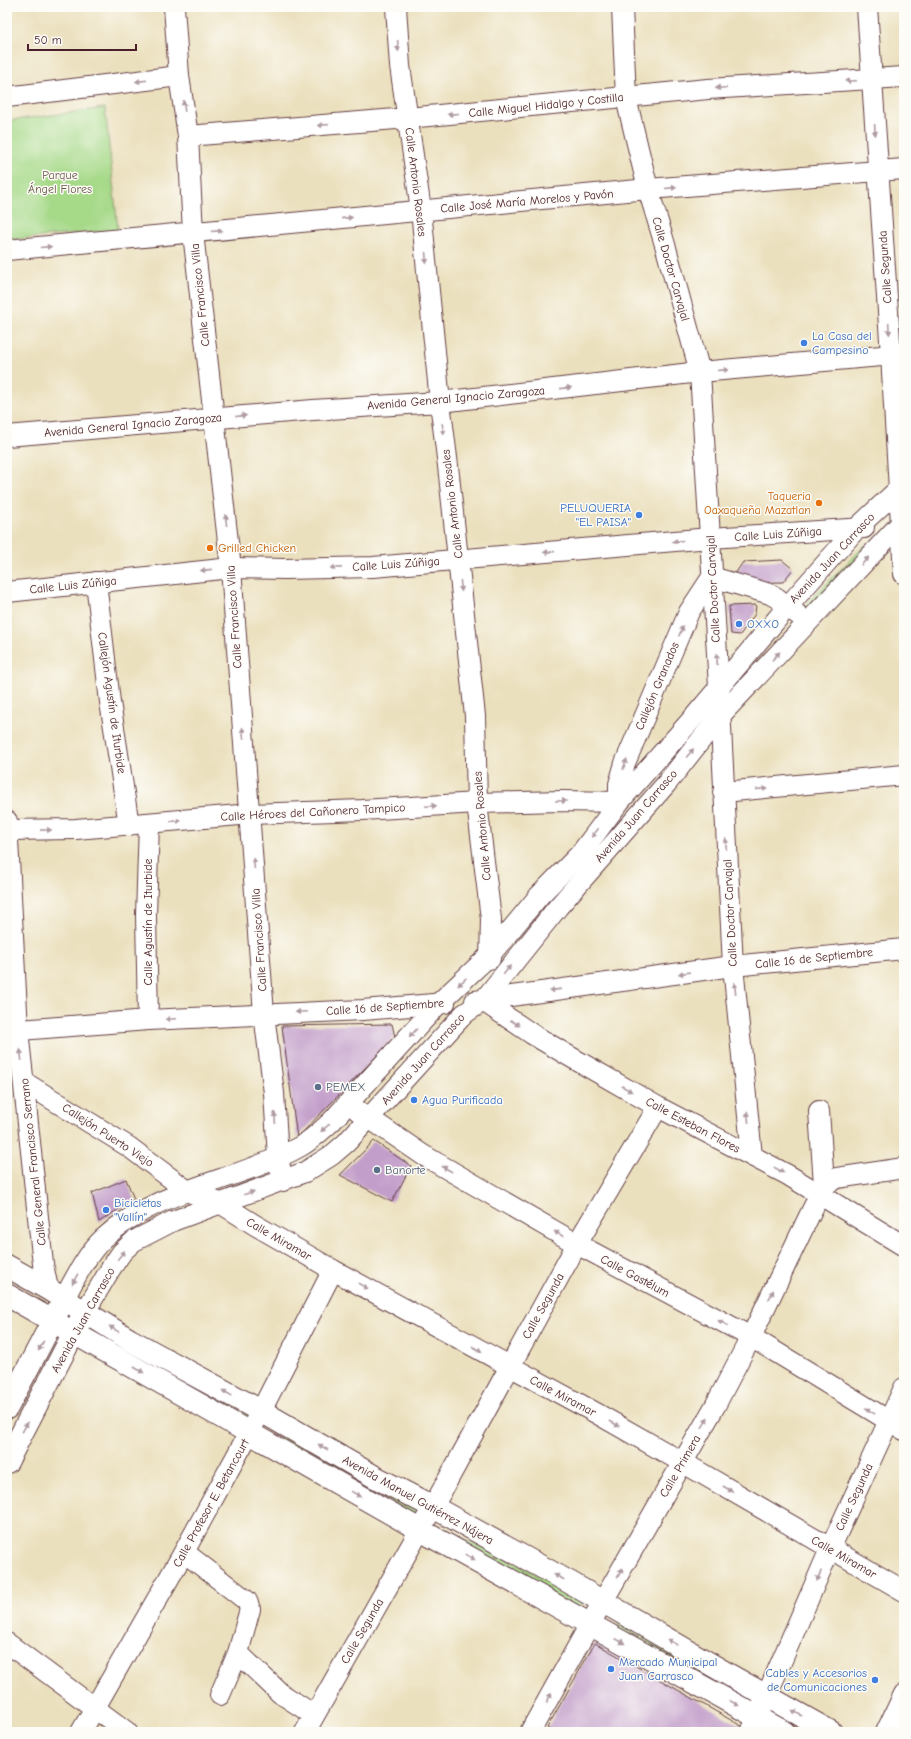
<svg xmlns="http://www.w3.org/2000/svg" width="911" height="1739" font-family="'Comic Neue',sans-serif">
	<rect width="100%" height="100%" fill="#fdfcf7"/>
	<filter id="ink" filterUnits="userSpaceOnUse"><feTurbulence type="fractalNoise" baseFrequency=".025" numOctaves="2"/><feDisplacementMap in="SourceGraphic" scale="8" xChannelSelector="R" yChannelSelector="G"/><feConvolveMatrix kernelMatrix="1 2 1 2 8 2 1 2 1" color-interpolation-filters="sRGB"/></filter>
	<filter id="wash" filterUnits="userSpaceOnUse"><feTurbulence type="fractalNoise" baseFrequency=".012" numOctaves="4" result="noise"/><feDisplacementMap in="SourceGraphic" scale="16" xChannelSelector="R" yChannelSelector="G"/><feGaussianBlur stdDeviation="0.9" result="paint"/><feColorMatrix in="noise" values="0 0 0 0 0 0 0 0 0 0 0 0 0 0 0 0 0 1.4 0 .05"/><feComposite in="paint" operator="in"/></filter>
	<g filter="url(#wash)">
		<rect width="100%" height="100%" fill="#ebe0be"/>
		<!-- green -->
		<g fill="#a6d988" stroke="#787c5a">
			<path d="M 105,108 L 118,230 L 7,240 L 7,121 Z"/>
			<path d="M 865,545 L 870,549 L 810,615 L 802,608 Z"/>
			<path d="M 117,1341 L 251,1416 L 252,1425 L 114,1344 Z"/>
			<path d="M 281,1433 L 417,1508 L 418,1513 L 415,1516 L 278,1440 Z"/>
			<path d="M 450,1533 L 474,1544 L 482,1544 L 581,1599 L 582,1604 L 578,1609 L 448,1535 Z"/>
			<path d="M 622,1620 L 751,1699 L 746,1704 L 619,1633 L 616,1626 Z"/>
		</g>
		<g id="blocks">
			<!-- building -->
			<g fill="#c29eca">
				<path d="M 782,560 L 793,569 L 783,582 L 745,583 L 735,574 L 743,562 Z"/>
				<path d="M 756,605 L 755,614 L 740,635 L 731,634 L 729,606 Z"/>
				<path d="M 392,1024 L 395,1037 L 297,1138 L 282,1026 Z"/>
				<path d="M 374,1141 L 411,1166 L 392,1202 L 340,1175 Z"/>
				<path d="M 126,1179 L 134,1199 L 99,1222 L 92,1193 Z"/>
				<path d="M 595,1643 L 745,1728 L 743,1732 L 553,1732 L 547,1728 Z"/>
			</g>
		</g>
	</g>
	<g filter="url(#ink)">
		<use href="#blocks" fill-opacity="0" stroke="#623c41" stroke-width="1"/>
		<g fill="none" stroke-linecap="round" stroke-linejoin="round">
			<!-- minor casing -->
			<g stroke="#623c41" stroke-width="22">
				<g id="minor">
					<path d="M 174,7 L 179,76 L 188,136 L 193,233 L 231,568 L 264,1014 L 274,1093 L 278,1157 L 283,1181"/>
					<path d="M 396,7 L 400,66 L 421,210 L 440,402 L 448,466 L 475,716 L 477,803 L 491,919 L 490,959"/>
					<path d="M 622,7 L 626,98 L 648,189 L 666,248 L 700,372 L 719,687 L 733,966 L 752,1156"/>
					<path d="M 867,7 L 891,355 L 904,574"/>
					<path d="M 7,97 L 179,76"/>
					<path d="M 188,136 L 408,118 L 708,89 L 904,77"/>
					<path d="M 7,250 L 648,189 L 904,169"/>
					<path d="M 7,436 L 313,410 L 440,402 L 700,372 L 904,354"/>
					<path d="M 96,582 L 110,702 L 129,825"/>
					<path d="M 7,592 L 231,568 L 285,569 L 373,567 L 710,538 L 864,528"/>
					<path d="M 723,792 L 904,775"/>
					<path d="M 619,802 L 619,784 L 625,763 L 689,612 L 712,577 L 770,594 L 777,598 L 797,614"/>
					<path d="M 7,821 L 18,1030 L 43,1264 L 48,1289"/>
					<path d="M 7,830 L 76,829 L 251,814 L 362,810 L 477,803 L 561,801 L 619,802"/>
					<path d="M 475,1001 L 733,966 L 904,949"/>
					<path d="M 483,1001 L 532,1034 L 569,1056 L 658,1107 L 788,1175 L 904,1246"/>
					<path d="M 148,1020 L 146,915 L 149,823"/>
					<path d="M 7,1031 L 148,1020 L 363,1010 L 445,1003"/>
					<path d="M 24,1082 L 129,1147 L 189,1192 L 220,1203 L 255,1225 L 333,1270 L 596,1413 L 682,1462 L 904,1591"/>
					<path d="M 357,1110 L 423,1155 L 577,1244 L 751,1337 L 904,1430"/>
					<path d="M 819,1111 L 824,1185"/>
					<path d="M 64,1299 C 74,1280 88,1252 104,1238 C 158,1188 239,1181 301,1146 C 313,1139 322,1130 332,1121 L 439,1003 L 490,955 L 539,896 L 581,853 L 619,802 L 694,717 L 788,606 L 857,528 L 904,484"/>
					<path d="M 85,1312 L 111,1268 L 122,1252 L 134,1241 L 173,1221 L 305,1172 L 332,1155 L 346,1143 L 464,1014 L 483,1001 L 558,907 L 667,783 L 719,717 L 904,520"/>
					<path d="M 184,1552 L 247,1601 L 250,1609 L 238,1653 L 280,1693 L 314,1715"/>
					<path d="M 7,1643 L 127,1732"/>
					<path d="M 220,1695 L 238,1653"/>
					<path d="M 81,1732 L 184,1552 L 261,1411 L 333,1270"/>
					<path d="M 305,1732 L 433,1507 L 577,1244 L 658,1107"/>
					<path d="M 530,1732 L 590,1624 L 715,1406 L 751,1337 L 824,1185 L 837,1178 L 904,1168"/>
					<path d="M 751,1732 L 830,1549 L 904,1388"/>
					<path d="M 886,1732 L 904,1694"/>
				</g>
			</g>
			<!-- major casing -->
			<g stroke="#623c41" stroke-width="24">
				<g id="major">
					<path d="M 7,1266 L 48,1289 L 130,1340 L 261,1411 L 375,1477 L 433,1507 L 569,1582 L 731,1676 L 831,1732"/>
					<path d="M 7,1295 L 420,1530 L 784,1732"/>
					<path d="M 7,1408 L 60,1307"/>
					<path d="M 7,1462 L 81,1319"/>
				</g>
			</g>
			<!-- minor -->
			<use href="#minor" stroke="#fff" stroke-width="20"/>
			<!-- major -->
			<use href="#major" stroke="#fff" stroke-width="22"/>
		</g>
		<!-- one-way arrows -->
		<defs><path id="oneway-solid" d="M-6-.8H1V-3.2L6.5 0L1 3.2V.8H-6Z"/></defs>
		<g fill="#ae9aa0">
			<use href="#oneway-solid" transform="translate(398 46) rotate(86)"/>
			<use href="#oneway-solid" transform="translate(141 81) rotate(173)"/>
			<use href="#oneway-solid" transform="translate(851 81) rotate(177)"/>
			<use href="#oneway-solid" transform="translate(721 88) rotate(177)"/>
			<use href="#oneway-solid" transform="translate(184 106) rotate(-98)"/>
			<use href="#oneway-solid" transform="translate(453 114) rotate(175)"/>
			<use href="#oneway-solid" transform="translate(323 125) rotate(175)"/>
			<use href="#oneway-solid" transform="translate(875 130) rotate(86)"/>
			<use href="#oneway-solid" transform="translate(671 188) rotate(-5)"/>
			<use href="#oneway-solid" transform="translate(347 218) rotate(-6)"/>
			<use href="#oneway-solid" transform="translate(217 231) rotate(-5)"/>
			<use href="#oneway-solid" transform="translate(46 247) rotate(-5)"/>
			<use href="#oneway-solid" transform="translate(426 258) rotate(85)"/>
			<use href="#oneway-solid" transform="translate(889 329) rotate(86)"/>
			<use href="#oneway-solid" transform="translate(723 370) rotate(-5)"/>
			<use href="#oneway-solid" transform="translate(566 388) rotate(-6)"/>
			<use href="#oneway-solid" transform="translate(241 416) rotate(-5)"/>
			<use href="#oneway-solid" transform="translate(443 429) rotate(82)"/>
			<use href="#oneway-solid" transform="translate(226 520) rotate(-96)"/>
			<use href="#oneway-solid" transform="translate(678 541) rotate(175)"/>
			<use href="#oneway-solid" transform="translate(549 552) rotate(176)"/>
			<use href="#oneway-solid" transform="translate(865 561) rotate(-47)"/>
			<use href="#oneway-solid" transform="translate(336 568) rotate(179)"/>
			<use href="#oneway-solid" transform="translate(206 570) rotate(174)"/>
			<use href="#oneway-solid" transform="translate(461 586) rotate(84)"/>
			<use href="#oneway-solid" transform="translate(681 631) rotate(-67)"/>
			<use href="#oneway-solid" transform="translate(776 656) rotate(-47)"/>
			<use href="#oneway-solid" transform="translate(717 659) rotate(-93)"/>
			<use href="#oneway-solid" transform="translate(243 733) rotate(-95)"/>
			<use href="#oneway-solid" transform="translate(690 753) rotate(-50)"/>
			<use href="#oneway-solid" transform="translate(625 764) rotate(-70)"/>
			<use href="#oneway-solid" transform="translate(762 789) rotate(-5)"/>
			<use href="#oneway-solid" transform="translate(561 801)"/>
			<use href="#oneway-solid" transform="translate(431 806) rotate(-3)"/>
			<use href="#oneway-solid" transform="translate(176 821) rotate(-5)"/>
			<use href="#oneway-solid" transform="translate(46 830) rotate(-1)"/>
			<use href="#oneway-solid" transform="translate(595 833) rotate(127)"/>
			<use href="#oneway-solid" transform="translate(726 844) rotate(-93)"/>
			<use href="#oneway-solid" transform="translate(254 863) rotate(-94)"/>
			<use href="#oneway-solid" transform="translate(507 970) rotate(-52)"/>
			<use href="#oneway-solid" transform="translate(684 973) rotate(172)"/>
			<use href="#oneway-solid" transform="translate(462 982) rotate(137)"/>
			<use href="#oneway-solid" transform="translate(735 988) rotate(-96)"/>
			<use href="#oneway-solid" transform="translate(555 990) rotate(172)"/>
			<use href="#oneway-solid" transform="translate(301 1012) rotate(178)"/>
			<use href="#oneway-solid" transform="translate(171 1019) rotate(177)"/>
			<use href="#oneway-solid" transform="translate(515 1023) rotate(33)"/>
			<use href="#oneway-solid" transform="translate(413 1033) rotate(132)"/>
			<use href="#oneway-solid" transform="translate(21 1055) rotate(-97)"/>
			<use href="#oneway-solid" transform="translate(627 1089) rotate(30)"/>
			<use href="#oneway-solid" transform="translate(748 1117) rotate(-96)"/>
			<use href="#oneway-solid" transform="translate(275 1118) rotate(-94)"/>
			<use href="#oneway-solid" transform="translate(325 1128) rotate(138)"/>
			<use href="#oneway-solid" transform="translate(447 1169) rotate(-150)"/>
			<use href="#oneway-solid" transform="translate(779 1170) rotate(29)"/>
			<use href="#oneway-solid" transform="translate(249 1193) rotate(-18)"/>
			<use href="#oneway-solid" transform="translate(559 1234) rotate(-150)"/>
			<use href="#oneway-solid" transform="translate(121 1255) rotate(-51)"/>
			<use href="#oneway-solid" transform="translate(75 1279) rotate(119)"/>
			<use href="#oneway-solid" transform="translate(363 1286) rotate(29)"/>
			<use href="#oneway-solid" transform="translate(771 1295) rotate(-64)"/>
			<use href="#oneway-solid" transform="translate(723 1323) rotate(-152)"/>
			<use href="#oneway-solid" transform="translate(114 1329) rotate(-148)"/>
			<use href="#oneway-solid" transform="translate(41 1346) rotate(118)"/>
			<use href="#oneway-solid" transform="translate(477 1349) rotate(29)"/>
			<use href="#oneway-solid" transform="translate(139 1370) rotate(30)"/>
			<use href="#oneway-solid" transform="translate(227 1393) rotate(-151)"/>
			<use href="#oneway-solid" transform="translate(870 1411) rotate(-148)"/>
			<use href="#oneway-solid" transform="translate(705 1423) rotate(-59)"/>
			<use href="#oneway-solid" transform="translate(615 1424) rotate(30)"/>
			<use href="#oneway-solid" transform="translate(25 1427) rotate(-62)"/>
			<use href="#oneway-solid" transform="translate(323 1447) rotate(-150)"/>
			<use href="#oneway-solid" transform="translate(728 1489) rotate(30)"/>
			<use href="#oneway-solid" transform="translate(356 1494) rotate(29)"/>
			<use href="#oneway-solid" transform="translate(470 1557) rotate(29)"/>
			<use href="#oneway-solid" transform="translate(620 1573) rotate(-61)"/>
			<use href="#oneway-solid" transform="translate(819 1576) rotate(113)"/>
			<use href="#oneway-solid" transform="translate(559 1577) rotate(-152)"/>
			<use href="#oneway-solid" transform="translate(620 1641) rotate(29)"/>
			<use href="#oneway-solid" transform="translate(672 1642) rotate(-150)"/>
			<use href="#oneway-solid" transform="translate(549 1698) rotate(-61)"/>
			<use href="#oneway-solid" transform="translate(734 1703) rotate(29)"/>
			<use href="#oneway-solid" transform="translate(797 1713) rotate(-150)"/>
		</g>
	</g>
	<!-- markers -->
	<g fill="#3f7fe0" stroke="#fdfcf7" stroke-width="1.5">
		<circle cx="804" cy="343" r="4"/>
		<circle cx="639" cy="515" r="4"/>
		<circle cx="739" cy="624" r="4"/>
		<circle cx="414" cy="1100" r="4"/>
		<circle cx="106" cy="1210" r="4"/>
		<circle cx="611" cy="1669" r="4"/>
		<circle cx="875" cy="1680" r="4"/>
	</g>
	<g fill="#e8710a" stroke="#fdfcf7" stroke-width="1.5">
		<circle cx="819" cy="503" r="4"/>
		<circle cx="210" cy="548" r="4"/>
	</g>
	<g fill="#5c6f8a" stroke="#fdfcf7" stroke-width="1.5">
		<circle cx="318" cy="1087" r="4"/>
		<circle cx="377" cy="1170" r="4"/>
	</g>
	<g text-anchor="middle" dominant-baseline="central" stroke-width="3" stroke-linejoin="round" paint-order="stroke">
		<!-- street labels -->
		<g font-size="12" fill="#4a1f2b" stroke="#fdfcf7">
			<text transform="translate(546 105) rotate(-6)">Calle Miguel Hidalgo y Costilla</text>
			<text transform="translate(416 182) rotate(83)">Calle Antonio Rosales</text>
			<text transform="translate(527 201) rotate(-5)">Calle José María Morelos y Pavón</text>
			<text transform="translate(885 267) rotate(-94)">Calle Segunda</text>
			<text transform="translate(671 269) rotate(74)">Calle Doctor Carvajal</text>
			<text transform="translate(200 295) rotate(-96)">Calle Francisco Villa</text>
			<text transform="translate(456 398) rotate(-5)">Avenida General Ignacio Zaragoza</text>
			<text transform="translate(133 425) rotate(-5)">Avenida General Ignacio Zaragoza</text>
			<text transform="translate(452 504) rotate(-97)">Calle Antonio Rosales</text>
			<text transform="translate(778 534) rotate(-4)">Calle Luis Zúñiga</text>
			<text transform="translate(832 558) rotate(-47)">Avenida Juan Carrasco</text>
			<text transform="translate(396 564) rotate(-4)">Calle Luis Zúñiga</text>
			<text transform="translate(73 585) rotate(-6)">Calle Luis Zúñiga</text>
			<text transform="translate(713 589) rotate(-93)">Calle Doctor Carvajal</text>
			<text transform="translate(234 617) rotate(-94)">Calle Francisco Villa</text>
			<text transform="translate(657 686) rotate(-67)">Callejón Granados</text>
			<text transform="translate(112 703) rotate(82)">Callejón Agustín de Iturbide</text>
			<text transform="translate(313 812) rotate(-3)">Calle Héroes del Cañonero Tampico</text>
			<text transform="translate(636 816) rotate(-49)">Avenida Juan Carrasco</text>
			<text transform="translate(482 826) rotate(-95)">Calle Antonio Rosales</text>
			<text transform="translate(730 913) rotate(-93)">Calle Doctor Carvajal</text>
			<text transform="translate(148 922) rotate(-90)">Calle Agustín de Iturbide</text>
			<text transform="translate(259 940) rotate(-94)">Calle Francisco Villa</text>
			<text transform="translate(814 958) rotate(-6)">Calle 16 de Septiembre</text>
			<text transform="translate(385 1007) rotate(-4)">Calle 16 de Septiembre</text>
			<text transform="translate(423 1059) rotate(-48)">Avenida Juan Carrasco</text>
			<text transform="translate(693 1125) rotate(28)">Calle Esteban Flores</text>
			<text transform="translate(108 1135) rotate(33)">Callejón Puerto Viejo</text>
			<text transform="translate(33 1162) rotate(-96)">Calle General Francisco Serrano</text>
			<text transform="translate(279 1239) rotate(30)">Calle Miramar</text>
			<text transform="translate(635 1276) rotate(28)">Calle Gastélum</text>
			<text transform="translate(543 1306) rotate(-61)">Calle Segunda</text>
			<text transform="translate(83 1320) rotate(-61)">Avenida Juan Carrasco</text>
			<text transform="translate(563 1396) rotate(28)">Calle Miramar</text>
			<text transform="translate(680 1466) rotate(-60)">Calle Primera</text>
			<text transform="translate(854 1497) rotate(-65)">Calle Segunda</text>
			<text transform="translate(418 1500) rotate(29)">Avenida Manuel Gutiérrez Nájera</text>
			<text transform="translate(211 1503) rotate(-61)">Calle Profesor E. Betancourt</text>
			<text transform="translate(844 1557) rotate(30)">Calle Miramar</text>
			<text transform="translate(362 1631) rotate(-60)">Calle Segunda</text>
		</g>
		<!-- park labels -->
		<g font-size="12" fill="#665747" stroke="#fdfcf7">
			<text x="60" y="175">Parque<tspan x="60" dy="14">Ángel Flores</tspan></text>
		</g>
		<!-- shop labels -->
		<g font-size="12" fill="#366cbe" stroke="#fdfcf7" text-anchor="start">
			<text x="812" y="336">La Casa del<tspan x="812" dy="14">Campesino</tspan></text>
			<text x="631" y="508" text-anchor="end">PELUQUERIA<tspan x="631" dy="14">"EL PAISA"</tspan></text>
			<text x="747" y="624">OXXO</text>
			<text x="422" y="1100">Agua Purificada</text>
			<text x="114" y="1203">Bicicletas<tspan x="114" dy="14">"Vallín"</tspan></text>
			<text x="619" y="1662">Mercado Municipal<tspan x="619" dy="14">Juan Carrasco</tspan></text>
			<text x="867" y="1673" text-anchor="end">Cables y Accesorios<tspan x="867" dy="14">de Comunicaciones</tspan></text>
		</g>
		<!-- food labels -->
		<g font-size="12" fill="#c56008" stroke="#fdfcf7" text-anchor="end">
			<text x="811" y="496">Taqueria<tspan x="811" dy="14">Oaxaqueña Mazatlan</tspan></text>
			<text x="218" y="548" text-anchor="start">Grilled Chicken</text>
		</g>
		<!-- service labels -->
		<g font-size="12" fill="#4e5e75" stroke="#fdfcf7" text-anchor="start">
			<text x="326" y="1087">PEMEX</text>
			<text x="385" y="1170">Banorte</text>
		</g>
	</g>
	<!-- margin -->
	<rect width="911" height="1739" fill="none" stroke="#fdfcf7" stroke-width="24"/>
	<!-- scale -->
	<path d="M28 44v6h108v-6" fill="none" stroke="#4a1f2b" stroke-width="2"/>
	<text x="34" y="44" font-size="12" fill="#4a1f2b" stroke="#fdfcf7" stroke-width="3" paint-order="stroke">50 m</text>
</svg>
